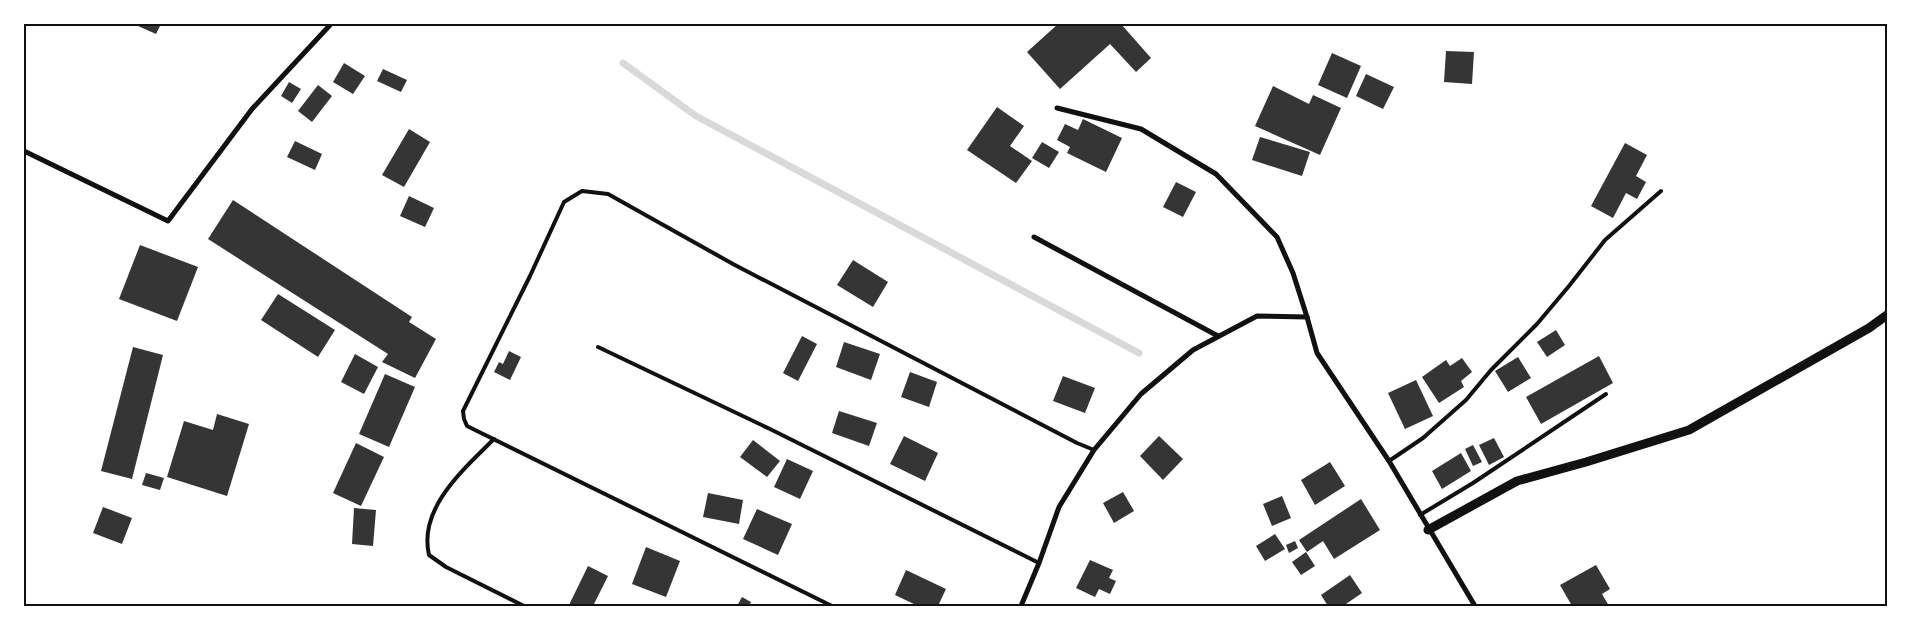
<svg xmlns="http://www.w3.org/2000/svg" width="1911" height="630" font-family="Overpass,sans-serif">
	<rect width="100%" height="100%" fill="#fff"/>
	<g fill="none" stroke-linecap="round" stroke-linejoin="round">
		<!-- stream -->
		<path stroke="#d9d9d9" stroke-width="7" d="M 623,63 L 696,116 L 1139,353"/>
	</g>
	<!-- building -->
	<g fill="#353535">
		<path d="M 139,24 L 161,24 L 156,34 L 138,26 Z"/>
		<path d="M 1058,24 L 1121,24 L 1151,58 L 1136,72 L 1110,44 L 1060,89 L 1027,52 Z"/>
		<path d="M 1446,51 L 1474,52 L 1472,84 L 1444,82 Z"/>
		<path d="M 1332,53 L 1361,66 L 1347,98 L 1318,85 Z"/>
		<path d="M 344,63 L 365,76 L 353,94 L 333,82 Z"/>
		<path d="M 383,69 L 407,80 L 401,92 L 377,81 Z"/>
		<path d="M 1366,74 L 1394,87 L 1383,109 L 1356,96 Z"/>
		<path d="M 289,82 L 301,89 L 292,103 L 281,96 Z"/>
		<path d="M 318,85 L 332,96 L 312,122 L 298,111 Z"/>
		<path d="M 1273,86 L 1309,104 L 1313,95 L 1341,108 L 1320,155 L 1255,126 Z"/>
		<path d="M 997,107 L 1024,126 L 1010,146 L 1032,161 L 1016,183 L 967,150 Z"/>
		<path d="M 1083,119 L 1122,138 L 1106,172 L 1067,153 L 1070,147 L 1057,140 L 1065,124 L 1078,130 Z"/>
		<path d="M 409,129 L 430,142 L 404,187 L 382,175 Z"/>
		<path d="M 1260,137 L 1310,152 L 1302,176 L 1252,160 Z"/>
		<path d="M 295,141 L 322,154 L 315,170 L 287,157 Z"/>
		<path d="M 1042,142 L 1059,152 L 1049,168 L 1032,158 Z"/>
		<path d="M 1625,143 L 1647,155 L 1636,176 L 1646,182 L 1637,199 L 1626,193 L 1613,218 L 1591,206 Z"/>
		<path d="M 1176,182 L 1196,192 L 1183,217 L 1163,207 Z"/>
		<path d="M 409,196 L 434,208 L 425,227 L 400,216 Z"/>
		<path d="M 233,200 L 412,317 L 409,322 L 436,339 L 415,378 L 382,362 L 388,354 L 208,239 Z"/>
		<path d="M 140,245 L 198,267 L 177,321 L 119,299 Z"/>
		<path d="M 853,260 L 888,282 L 873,307 L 837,285 Z"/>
		<path d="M 278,294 L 335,330 L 318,357 L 261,320 Z"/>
		<path d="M 1556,330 L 1565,345 L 1547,357 L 1537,342 Z"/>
		<path d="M 802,336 L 817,344 L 798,381 L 783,373 Z"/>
		<path d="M 844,342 L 880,354 L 871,380 L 836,367 Z"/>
		<path d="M 133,347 L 163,355 L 132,479 L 101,471 Z"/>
		<path d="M 509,351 L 521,357 L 510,380 L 494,372 L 499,362 L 503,364 Z"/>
		<path d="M 355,354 L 378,367 L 364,394 L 341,382 Z"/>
		<path d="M 1599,356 L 1613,383 L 1541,424 L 1526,397 Z"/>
		<path d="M 1518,357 L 1531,378 L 1508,392 L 1495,371 Z"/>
		<path d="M 1462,358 L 1472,372 L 1461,381 L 1464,387 L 1439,403 L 1422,377 L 1446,360 L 1450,366 Z"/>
		<path d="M 910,372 L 937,382 L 929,407 L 901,397 Z"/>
		<path d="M 385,374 L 415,387 L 389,447 L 359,434 Z"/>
		<path d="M 1063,376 L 1095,388 L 1085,413 L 1053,401 Z"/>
		<path d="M 1416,380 L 1433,416 L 1405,429 L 1388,393 Z"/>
		<path d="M 839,411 L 877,423 L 869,446 L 832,433 Z"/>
		<path d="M 217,414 L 249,424 L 227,496 L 167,477 L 184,421 L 213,430 Z"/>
		<path d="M 904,436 L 938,453 L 925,481 L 890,464 Z"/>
		<path d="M 1159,436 L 1183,459 L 1163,480 L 1140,456 Z"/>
		<path d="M 1494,438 L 1504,457 L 1489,465 L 1479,445 Z"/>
		<path d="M 753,440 L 780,461 L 767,477 L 740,457 Z"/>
		<path d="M 356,443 L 384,457 L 361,506 L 333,493 Z"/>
		<path d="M 1473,445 L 1482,462 L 1473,466 L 1465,449 Z"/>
		<path d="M 1461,453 L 1471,471 L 1442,489 L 1432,471 Z"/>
		<path d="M 787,459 L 813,471 L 800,499 L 774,487 Z"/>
		<path d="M 1330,462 L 1345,486 L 1315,505 L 1301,480 Z"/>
		<path d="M 146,473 L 164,478 L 160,490 L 142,485 Z"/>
		<path d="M 1123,492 L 1134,511 L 1114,523 L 1103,503 Z"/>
		<path d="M 708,493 L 743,500 L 739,524 L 703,517 Z"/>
		<path d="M 1282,496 L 1291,518 L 1272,526 L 1263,504 Z"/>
		<path d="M 1361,499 L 1380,530 L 1334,559 L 1323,541 L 1307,552 L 1299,540 Z"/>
		<path d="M 103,507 L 132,518 L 122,544 L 93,533 Z"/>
		<path d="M 354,508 L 376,510 L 373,546 L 352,544 Z"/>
		<path d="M 757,509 L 792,524 L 778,555 L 743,539 Z"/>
		<path d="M 1275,534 L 1285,549 L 1265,561 L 1256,546 Z"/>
		<path d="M 1295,541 L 1298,548 L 1289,553 L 1286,545 Z"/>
		<path d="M 646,547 L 680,561 L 666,597 L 632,584 Z"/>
		<path d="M 1306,552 L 1315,566 L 1301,575 L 1292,562 Z"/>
		<path d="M 1090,560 L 1113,570 L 1109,578 L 1116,581 L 1110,594 L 1099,589 L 1095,597 L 1076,588 Z"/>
		<path d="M 1596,565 L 1610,589 L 1602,594 L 1609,606 L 1572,606 L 1560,585 Z"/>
		<path d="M 588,566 L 608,576 L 593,606 L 570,606 L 569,605 Z"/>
		<path d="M 906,570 L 946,589 L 938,606 L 918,606 L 895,595 Z"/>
		<path d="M 1350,575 L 1362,593 L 1343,606 L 1328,606 L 1321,595 Z"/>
		<path d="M 742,597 L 751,602 L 749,606 L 737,606 Z"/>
	</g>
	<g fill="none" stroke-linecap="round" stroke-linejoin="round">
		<!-- service -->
		<g stroke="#111" stroke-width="4">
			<path d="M 598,347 L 770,429 L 1039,563"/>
			<path d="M 494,439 C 464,469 418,508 429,555 L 446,567 L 524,606"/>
			<path d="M 1389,461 L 1423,438 L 1466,400 L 1491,370 L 1537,324 L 1569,286 L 1605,240 L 1661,191"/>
			<path d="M 1420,515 L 1473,483 L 1606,394"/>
			<path d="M 832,606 L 467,426 L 464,419 L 463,411 L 530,276 L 564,202 L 582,191 L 608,194 L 733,264 L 1077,443 L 1094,450"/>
		</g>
		<!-- minor -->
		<g stroke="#111" stroke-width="5">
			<path d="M 1057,108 L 1141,129 L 1216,174 L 1277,237 L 1293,273 L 1307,317"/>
			<path d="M 24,151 L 168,221 L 252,109 L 331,24"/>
			<path d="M 1034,237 L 1218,336"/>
			<path d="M 1021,606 L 1039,563 L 1059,507 L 1094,450 L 1141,394 L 1193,350 L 1257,316 L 1307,317 L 1317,353 L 1389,461 L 1475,606"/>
		</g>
		<!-- tertiary -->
		<path stroke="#111" stroke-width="9" d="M 1428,530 L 1517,481 L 1586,462 L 1689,430 L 1869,328 L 1887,315"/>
	</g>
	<!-- border -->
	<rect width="1911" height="630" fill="none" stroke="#ffffff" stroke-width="50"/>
	<rect x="25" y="25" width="1861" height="580" fill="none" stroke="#111" stroke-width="2"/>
</svg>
